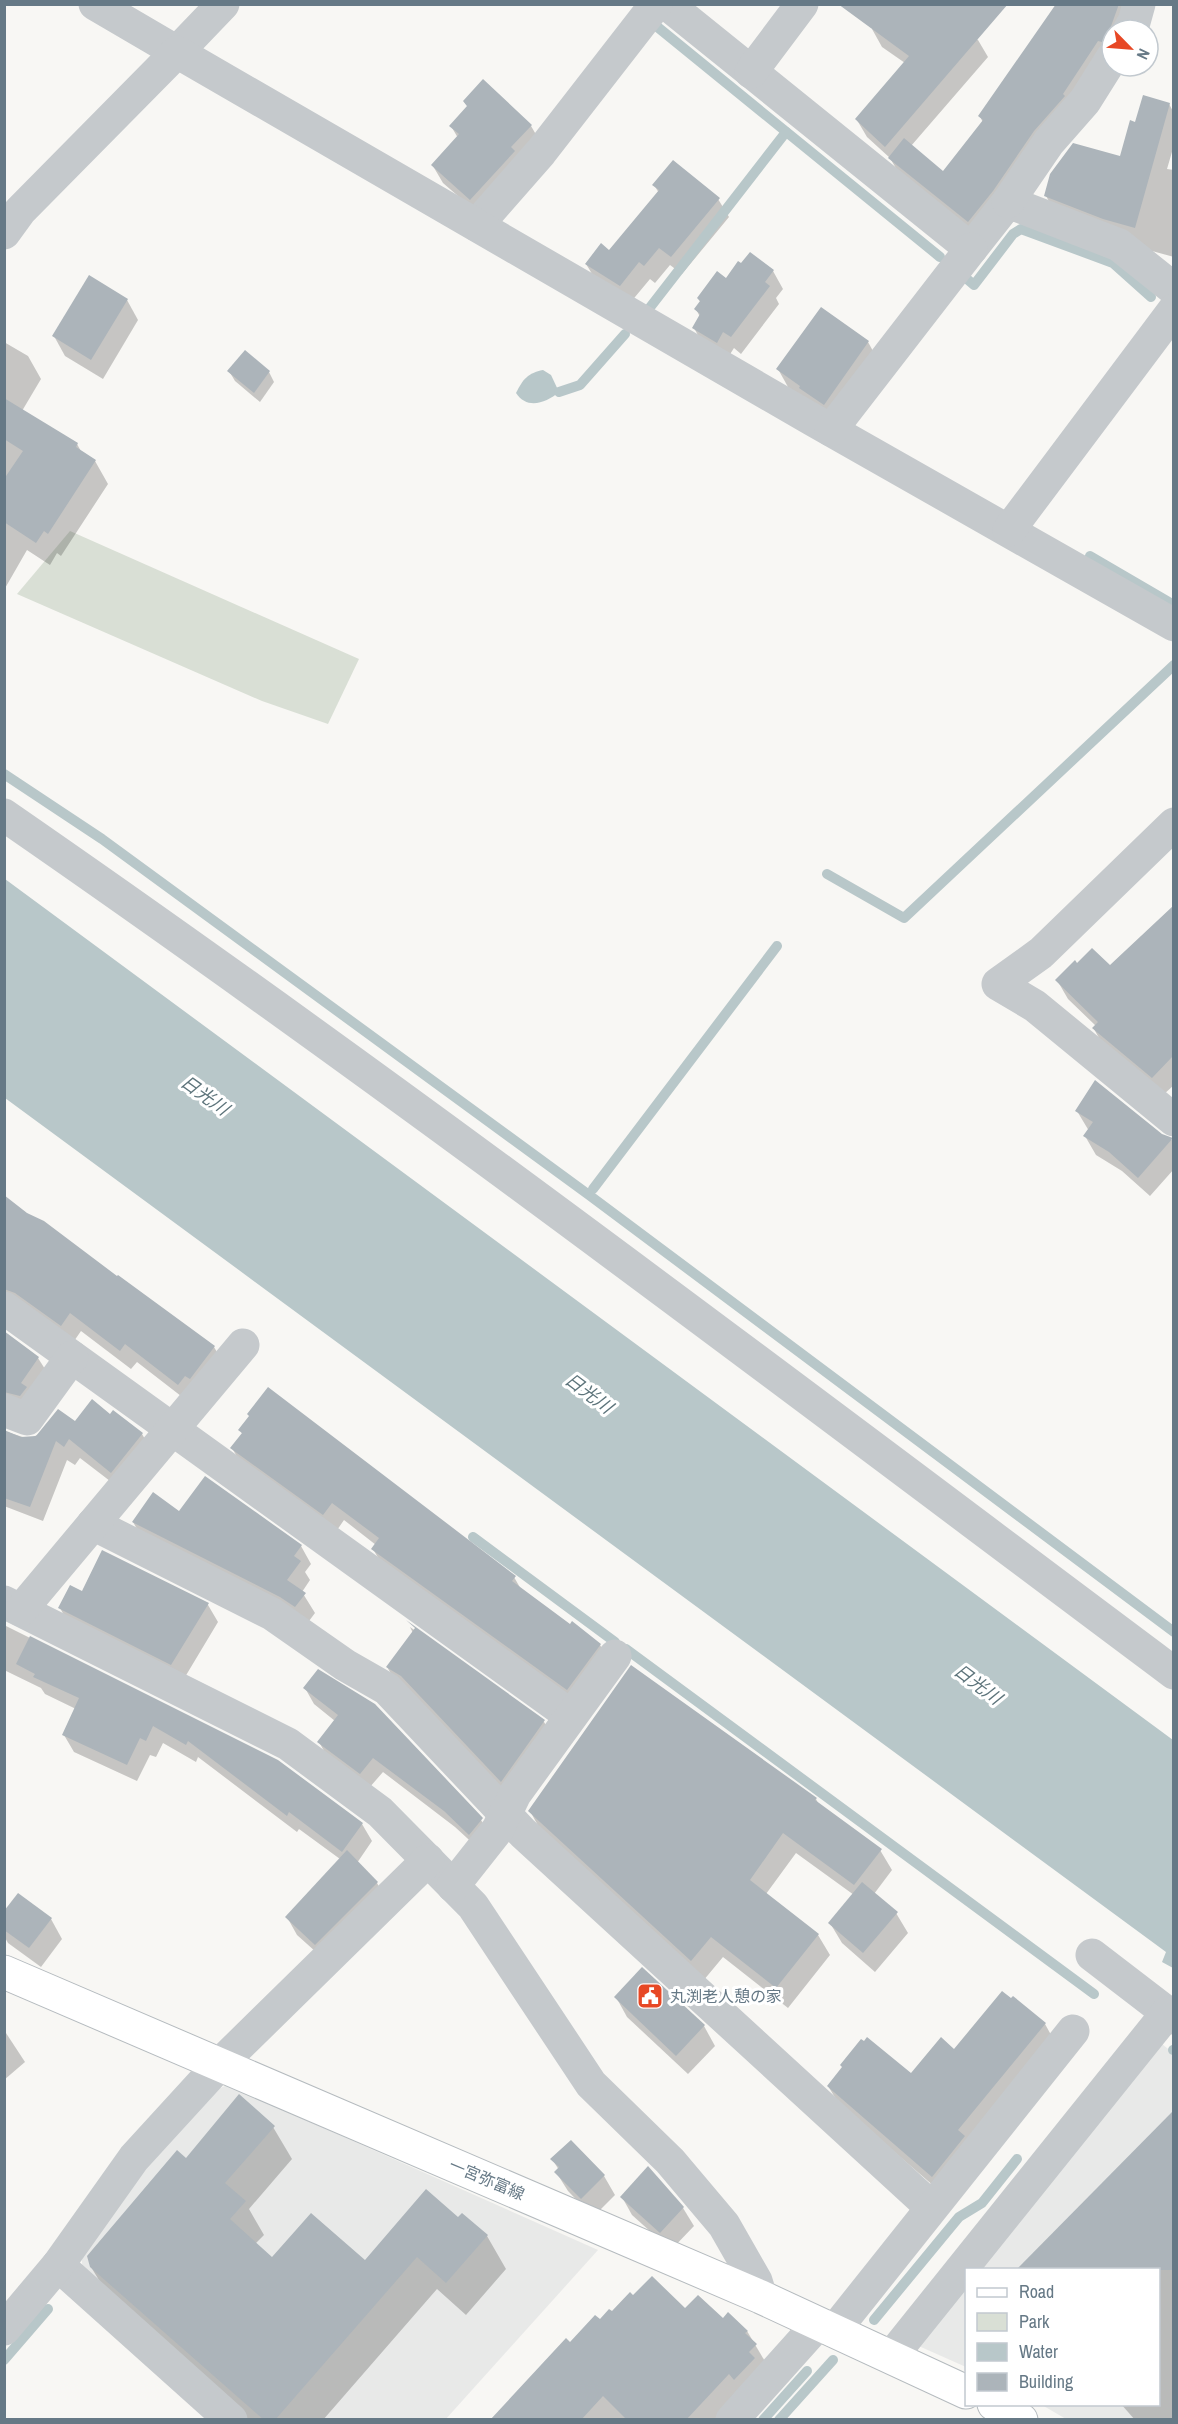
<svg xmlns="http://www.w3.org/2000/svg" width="1178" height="2424" font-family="'Archivo Narrow','Noto Sans JP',sans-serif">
	<rect width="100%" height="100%" fill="#f8f7f4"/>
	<!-- built -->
	<g fill="#e8e9e8">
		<path d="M 1156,2039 L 1173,2053 L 1173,2419 L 1066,2419 L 1042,2405 L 1158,2404 L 1158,2270 L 971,2270 Z"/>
		<path d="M 227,2085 L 598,2250 L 445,2420 L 248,2419 L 83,2272 L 81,2253 L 146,2162 L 210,2093 Z"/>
		<path d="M 966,2275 L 966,2367 L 912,2343 Z"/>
	</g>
	<!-- green -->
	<path fill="#d9dfd5" d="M 70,531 L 359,659 L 328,724 L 262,701 L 17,594 Z"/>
	<!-- water -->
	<g fill="#b8c7c9">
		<path d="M 543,370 L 551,375 L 559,392 C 546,403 527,410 516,393 C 523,379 528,373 543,370 Z"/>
		<path d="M 5,879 L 1173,1740 L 1173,1968 L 1162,1962 L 1166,1952 L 5,1098 Z"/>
	</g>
	<!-- shadow -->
	<g fill="#0003">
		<path d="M 1080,4 L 1125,4 L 1127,30 L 1112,30 L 1112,60 L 979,240 L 901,177 L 890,158 L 867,137 L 857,120 L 905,63 L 882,47 L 872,29 L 949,19 L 978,40 L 988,57 L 911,146 L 943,173 L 983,123 L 980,116 Z"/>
		<path d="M 464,102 L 531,126 L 541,143 L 481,216 L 443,183 L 433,166 L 458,138 L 451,126 L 468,107 Z"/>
		<path d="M 1169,104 L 1174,113 L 1174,145 L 1167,169 L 1174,170 L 1174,257 L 1141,248 L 1057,215 L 1046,196 L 1121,158 L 1136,124 Z"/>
		<path d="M 654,185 L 718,199 L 729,217 L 682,274 L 670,265 L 655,283 L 650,279 L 630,303 L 597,282 L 586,264 L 610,252 L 659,193 Z"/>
		<path d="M 750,254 L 773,271 L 783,289 L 776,298 L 779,304 L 741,354 L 734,348 L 727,359 L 704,346 L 694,328 L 700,317 L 696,309 L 701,303 L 698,298 L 726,280 Z"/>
		<path d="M 127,300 L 138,320 L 103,379 L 65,356 L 54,336 Z"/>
		<path d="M 4,342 L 28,356 L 41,379 L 22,411 L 77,444 L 82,453 L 95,461 L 108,484 L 61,556 L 57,553 L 50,565 L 27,550 L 4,590 Z"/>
		<path d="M 868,342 L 878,360 L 834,422 L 788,387 L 778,369 Z"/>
		<path d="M 229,371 L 269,372 L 274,382 L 260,402 L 235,381 Z"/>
		<path d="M 1173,909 L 1174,1085 L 1163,1095 L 1104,1047 L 1094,1029 L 1096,1026 L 1068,999 L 1057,980 L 1077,965 L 1110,967 Z"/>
		<path d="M 1077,1111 L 1172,1140 L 1174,1169 L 1150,1196 L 1122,1171 L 1096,1155 L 1085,1136 L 1089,1131 Z"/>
		<path d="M 4,1197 L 214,1347 L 225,1366 L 190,1403 L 137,1362 L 131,1369 L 81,1331 L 72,1344 L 4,1312 Z"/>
		<path d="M 4,1333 L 38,1358 L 50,1377 L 4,1414 Z"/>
		<path d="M 110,1416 L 142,1434 L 153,1453 L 123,1491 L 80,1458 L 75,1465 L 67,1460 L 43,1521 L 4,1506 L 4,1431 L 29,1439 L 43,1432 Z"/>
		<path d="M 240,1430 L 514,1577 L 522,1591 L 570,1626 L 600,1645 L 611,1664 L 578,1708 L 384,1568 L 373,1549 L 376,1545 L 344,1520 L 335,1533 L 243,1467 L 232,1448 L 243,1435 Z"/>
		<path d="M 179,1513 L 301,1546 L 311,1564 L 305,1572 L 310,1580 L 302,1592 L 315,1613 L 306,1625 L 144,1541 L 133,1522 Z"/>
		<path d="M 103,1552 L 208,1605 L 218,1622 L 182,1682 L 70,1626 L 60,1608 L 83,1593 Z"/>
		<path d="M 4,1625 L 277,1761 L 362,1824 L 372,1841 L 357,1863 L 377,1883 L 387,1901 L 326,1961 L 297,1935 L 287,1917 L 340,1859 L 299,1829 L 297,1832 L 198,1757 L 196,1762 L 163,1743 L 156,1757 L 150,1755 L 137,1781 L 74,1752 L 64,1735 L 76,1709 L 45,1694 L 41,1688 L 4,1670 Z"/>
		<path d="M 410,1627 L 544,1722 L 555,1740 L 512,1800 L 398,1685 L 387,1667 L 413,1633 Z"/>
		<path d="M 305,1688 L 481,1820 L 490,1835 L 479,1849 L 455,1827 L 383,1772 L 369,1788 L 328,1758 L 319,1742 L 335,1721 L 314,1704 Z"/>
		<path d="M 816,1799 L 819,1805 L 880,1850 L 892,1870 L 874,1894 L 896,1913 L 908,1933 L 875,1972 L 842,1943 L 830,1923 L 854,1895 L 796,1853 L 766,1894 L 818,1935 L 830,1955 L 788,2008 L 723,1957 L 703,1981 L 541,1831 L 530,1811 Z"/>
		<path d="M 4,1913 L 51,1919 L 62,1939 L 41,1967 L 8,1943 L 4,1936 Z"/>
		<path d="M 616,1997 L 704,2026 L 715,2046 L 688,2074 L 627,2017 Z"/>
		<path d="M 1045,2024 L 1055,2042 L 943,2194 L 839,2104 L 828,2086 L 911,2076 L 955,2051 Z"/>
		<path d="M 4,2030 L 25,2062 L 4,2080 Z"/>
		<path d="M 1172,2115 L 1174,2420 L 1135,2420 L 1121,2404 L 1158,2404 L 1158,2270 Z"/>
		<path d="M 273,2127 L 292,2159 L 249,2209 L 264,2235 L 255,2244 L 272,2259 L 365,2262 L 458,2220 L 487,2236 L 506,2269 L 466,2315 L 437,2289 L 323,2420 L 247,2420 L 111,2300 L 91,2267 L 186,2160 Z"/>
		<path d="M 552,2159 L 604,2176 L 615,2195 L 593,2217 L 568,2191 L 556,2172 L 559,2170 Z"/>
		<path d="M 622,2197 L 683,2208 L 694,2226 L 671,2250 L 632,2215 Z"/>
		<path d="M 633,2297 L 723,2320 L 747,2331 L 766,2363 L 714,2420 L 504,2420 L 570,2344 Z"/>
	</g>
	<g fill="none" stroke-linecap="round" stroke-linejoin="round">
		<!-- stream -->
		<g stroke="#b8c7c9" stroke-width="10">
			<path d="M 655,25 L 940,257"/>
			<path d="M 967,279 L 974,285 L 1013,234 L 1021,229 L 1113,263 L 1151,297"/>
			<path d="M 648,310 L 786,132"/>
			<path d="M 559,392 L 580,385 L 625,334"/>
			<path d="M 1090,556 L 1174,605"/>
			<path d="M 4,774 L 102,839 L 589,1195 L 1174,1632"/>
			<path d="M 827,874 L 904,918 L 1174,665"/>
			<path d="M 593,1189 L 777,946"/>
			<path d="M 473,1537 L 615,1642"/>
			<path d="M 626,1649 L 1094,1994"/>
			<path d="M 1173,2050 L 1174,2050"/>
			<path d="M 874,2320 L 959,2217 L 982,2203 L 1017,2159"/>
			<path d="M 4,2360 L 48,2309"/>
			<path d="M 763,2420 L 807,2371"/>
			<path d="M 779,2420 L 833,2360"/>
		</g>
	</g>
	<!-- building -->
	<g fill="#acb4ba">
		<path d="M 838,4 L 1008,4 L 885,147 L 855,119 L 909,56 Z"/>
		<path d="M 1056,4 L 1119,4 L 1110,29 L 1112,39 L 1102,42 L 1098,41 L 1063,94 L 1065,96 L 1034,131 L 993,191 L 968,222 L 888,158 L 904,138 L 943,171 L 983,120 L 978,116 Z"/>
		<path d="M 483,79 L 532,125 L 511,147 L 515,151 L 470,200 L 431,165 L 459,134 L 449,126 L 467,106 L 463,101 Z"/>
		<path d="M 1143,95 L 1170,103 L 1135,228 L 1103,219 L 1044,196 L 1050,174 L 1073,143 L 1120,156 L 1130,120 L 1135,122 Z"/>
		<path d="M 673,160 L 720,198 L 671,257 L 659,248 L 644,266 L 639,262 L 620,286 L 585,264 L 601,243 L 609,250 L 659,190 L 652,185 Z"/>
		<path d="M 750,252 L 774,270 L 765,282 L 770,286 L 731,337 L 723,332 L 717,343 L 692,328 L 700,314 L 694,309 L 700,301 L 697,298 L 717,271 L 726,278 L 738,261 L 741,263 Z"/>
		<path d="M 89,275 L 128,299 L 91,360 L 52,336 Z"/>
		<path d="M 821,307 L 869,341 L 824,405 L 799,388 L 800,386 L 776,369 Z"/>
		<path d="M 245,350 L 270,371 L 254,393 L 227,371 Z"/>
		<path d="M 4,398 L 78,443 L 76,447 L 96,460 L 48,534 L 44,531 L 36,543 L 4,522 L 4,479 L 23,451 L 4,439 Z"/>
		<path d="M 1173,906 L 1173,1056 L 1152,1078 L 1092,1028 L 1098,1022 L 1055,980 L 1075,960 L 1077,963 L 1092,948 L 1110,965 Z"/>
		<path d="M 1095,1080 L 1162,1134 L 1173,1138 L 1138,1178 L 1109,1152 L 1083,1136 L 1093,1122 L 1075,1111 Z"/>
		<path d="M 4,1195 L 27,1213 L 44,1221 L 117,1276 L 118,1275 L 215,1346 L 190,1379 L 185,1376 L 178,1385 L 125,1344 L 120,1351 L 70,1313 L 61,1326 L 15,1293 L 4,1289 Z"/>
		<path d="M 4,1331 L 39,1357 L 21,1383 L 27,1387 L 20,1396 L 4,1392 Z"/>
		<path d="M 268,1387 L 516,1576 L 512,1581 L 570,1624 L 572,1621 L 601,1644 L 567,1690 L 371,1549 L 379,1538 L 332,1503 L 323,1515 L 230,1448 L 242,1433 L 238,1430 L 249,1416 L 247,1414 Z"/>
		<path d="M 92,1399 L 110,1414 L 113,1410 L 143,1433 L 111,1473 L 69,1439 L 64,1447 L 56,1441 L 30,1507 L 4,1498 L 4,1430 L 21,1437 L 36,1436 L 58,1409 L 75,1421 Z"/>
		<path d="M 205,1476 L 302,1545 L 294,1556 L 301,1561 L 287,1580 L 306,1593 L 295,1607 L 280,1597 L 132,1522 L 153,1492 L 179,1511 Z"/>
		<path d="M 102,1550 L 209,1603 L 171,1665 L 58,1608 L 70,1585 L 82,1591 Z"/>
		<path d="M 406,1620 L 545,1720 L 501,1782 L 401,1676 L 386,1667 L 415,1628 Z"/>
		<path d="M 30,1636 L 278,1760 L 363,1823 L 342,1852 L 289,1812 L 287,1816 L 188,1741 L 186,1745 L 153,1726 L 146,1741 L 140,1738 L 127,1765 L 62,1735 L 79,1698 L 33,1677 L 35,1674 L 16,1664 Z"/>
		<path d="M 631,1665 L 817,1798 L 815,1800 L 882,1849 L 854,1885 L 783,1833 L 750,1880 L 819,1934 L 776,1988 L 711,1937 L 691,1961 L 528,1811 Z"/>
		<path d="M 318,1669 L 375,1704 L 483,1818 L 469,1835 L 444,1811 L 373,1758 L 360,1774 L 317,1742 L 338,1715 L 303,1688 Z"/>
		<path d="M 347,1850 L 378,1882 L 315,1945 L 285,1917 Z"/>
		<path d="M 862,1882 L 898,1912 L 863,1953 L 828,1923 Z"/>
		<path d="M 18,1893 L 52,1918 L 29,1948 L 4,1930 L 4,1911 Z"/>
		<path d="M 642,1967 L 705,2025 L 676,2056 L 614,1997 Z"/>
		<path d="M 1002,1991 L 1011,1998 L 1013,1996 L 1046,2023 L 958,2130 L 965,2136 L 932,2177 L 827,2086 L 842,2067 L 840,2065 L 861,2039 L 864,2041 L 867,2037 L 911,2073 L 941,2037 L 954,2049 Z"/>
		<path d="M 239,2094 L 275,2126 L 225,2183 L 246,2201 L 230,2219 L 272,2257 L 311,2213 L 365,2260 L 426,2189 L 458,2217 L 462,2213 L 488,2235 L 446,2283 L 417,2257 L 275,2420 L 264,2420 L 90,2267 L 87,2256 L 177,2150 L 186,2158 Z"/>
		<path d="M 1173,2111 L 1173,2270 L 1016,2270 Z"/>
		<path d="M 571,2140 L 605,2175 L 581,2199 L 554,2172 L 559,2167 L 550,2159 Z"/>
		<path d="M 648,2166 L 684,2207 L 660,2233 L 620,2197 Z"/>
		<path d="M 652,2276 L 685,2308 L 698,2295 L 723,2318 L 728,2312 L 748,2331 L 745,2333 L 757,2344 L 749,2352 L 755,2358 L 734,2380 L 729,2374 L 686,2420 L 627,2420 L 603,2396 L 581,2420 L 490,2420 L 566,2338 L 570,2342 L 595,2315 L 600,2319 L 609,2309 L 612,2311 L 630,2292 L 633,2295 Z"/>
	</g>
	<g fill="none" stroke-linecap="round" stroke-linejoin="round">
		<!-- secondary casing -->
		<g stroke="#b5bbbf" stroke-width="35">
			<g id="secondary">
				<path d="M 4,1972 L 761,2297 L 966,2392"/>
				<path d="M 994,2404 L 1021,2420"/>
			</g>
		</g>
		<!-- street -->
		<g stroke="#c5c9cc" stroke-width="33">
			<path d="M 95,4 L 177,52 L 223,4"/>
			<path d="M 667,4 L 971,249 L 1008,202 L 1119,245 L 1174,289"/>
			<path d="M 1129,30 L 1134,22 L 1139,4"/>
			<path d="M 751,72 L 802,4"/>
			<path d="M 1008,202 L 1049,142 L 1085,101 L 1112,58"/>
			<path d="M 477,225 L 541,152 L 656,4"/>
			<path d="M 4,233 L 20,211 L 177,52 L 813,420 L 1174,625"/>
			<path d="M 831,430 L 971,249"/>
			<path d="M 1009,530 L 1174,310"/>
			<path d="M 4,815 C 402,1090 786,1383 1174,1673"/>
			<path d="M 1174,824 L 1041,953 L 998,984 L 1035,1006 L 1174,1120"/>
			<path d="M 4,1308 L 571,1716"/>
			<path d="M 4,1410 L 27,1419 L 72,1357"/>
			<path d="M 93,1524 L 272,1614 L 345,1665 L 387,1689 L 523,1833 L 931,2207"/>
			<path d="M 4,1602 L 288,1744 L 380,1812 L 473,1906 L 591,2084 L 670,2161 L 724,2225 L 756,2281 L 761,2297"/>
			<path d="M 21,1610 L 243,1345"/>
			<path d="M 453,1886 L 498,1829 L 515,1794 L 615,1656"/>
			<path d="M 1092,1955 L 1174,2018"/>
			<path d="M 58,2265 L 231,2420"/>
			<path d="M 4,2329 L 58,2265 L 134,2158 L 220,2064 L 428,1860"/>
			<path d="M 834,2331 L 1073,2031"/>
			<path d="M 891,2357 L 1167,2013"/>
			<path d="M 732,2420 L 818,2324"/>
		</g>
		<!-- secondary -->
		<use href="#secondary" stroke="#fff" stroke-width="33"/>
	</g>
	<!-- icons -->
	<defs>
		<g id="civic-square" transform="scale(1.35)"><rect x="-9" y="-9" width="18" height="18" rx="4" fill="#e74825" stroke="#fff"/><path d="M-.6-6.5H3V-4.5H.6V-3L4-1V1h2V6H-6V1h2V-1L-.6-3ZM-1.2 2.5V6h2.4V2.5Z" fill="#fff"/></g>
	</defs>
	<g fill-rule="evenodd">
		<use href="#civic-square" x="650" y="1996"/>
	</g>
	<g text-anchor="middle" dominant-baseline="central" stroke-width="6" stroke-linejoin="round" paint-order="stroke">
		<!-- poi labels -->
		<g font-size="16" fill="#667986" stroke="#fff" text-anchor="start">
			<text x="670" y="1996">丸渕老人憩の家</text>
		</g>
		<!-- street labels -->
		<g font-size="16" fill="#667986" stroke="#fff">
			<text transform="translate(487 2179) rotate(23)">一宮弥富線</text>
		</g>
		<!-- water labels -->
		<g font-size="18" font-style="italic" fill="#5d747b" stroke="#fff">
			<text transform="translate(205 1095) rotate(36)">日光川</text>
			<text transform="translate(589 1393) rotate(37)">日光川</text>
			<text transform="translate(978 1684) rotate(37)">日光川</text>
		</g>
	</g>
	<!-- border -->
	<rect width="1178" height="2424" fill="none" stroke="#667986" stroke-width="12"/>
	<!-- legend -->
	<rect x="965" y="2268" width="195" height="138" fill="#ffffff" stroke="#c2c9cf" stroke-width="1.5"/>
	<rect x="977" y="2288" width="30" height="9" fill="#ffffff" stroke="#c2c9cf" stroke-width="1.5"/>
	<text x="1019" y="2298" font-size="18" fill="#667986">Road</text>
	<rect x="977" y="2313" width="30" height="18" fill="#d9dfd5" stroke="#c2c9cf" stroke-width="1.5"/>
	<text x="1019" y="2328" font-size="18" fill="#667986">Park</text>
	<rect x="977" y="2343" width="30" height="18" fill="#b8c7c9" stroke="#c2c9cf" stroke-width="1.5"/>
	<text x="1019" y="2358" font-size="18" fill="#667986">Water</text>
	<rect x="977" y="2373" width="30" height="18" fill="#acb4ba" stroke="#c2c9cf" stroke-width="1.5"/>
	<text x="1019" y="2388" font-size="18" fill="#667986">Building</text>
	<!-- north arrow -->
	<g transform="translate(1130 48) rotate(115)"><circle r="28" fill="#ffffff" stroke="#c2c9cf" stroke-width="1.5"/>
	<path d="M0-4.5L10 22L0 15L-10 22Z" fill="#e74825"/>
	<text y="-9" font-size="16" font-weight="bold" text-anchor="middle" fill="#667986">N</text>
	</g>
</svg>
